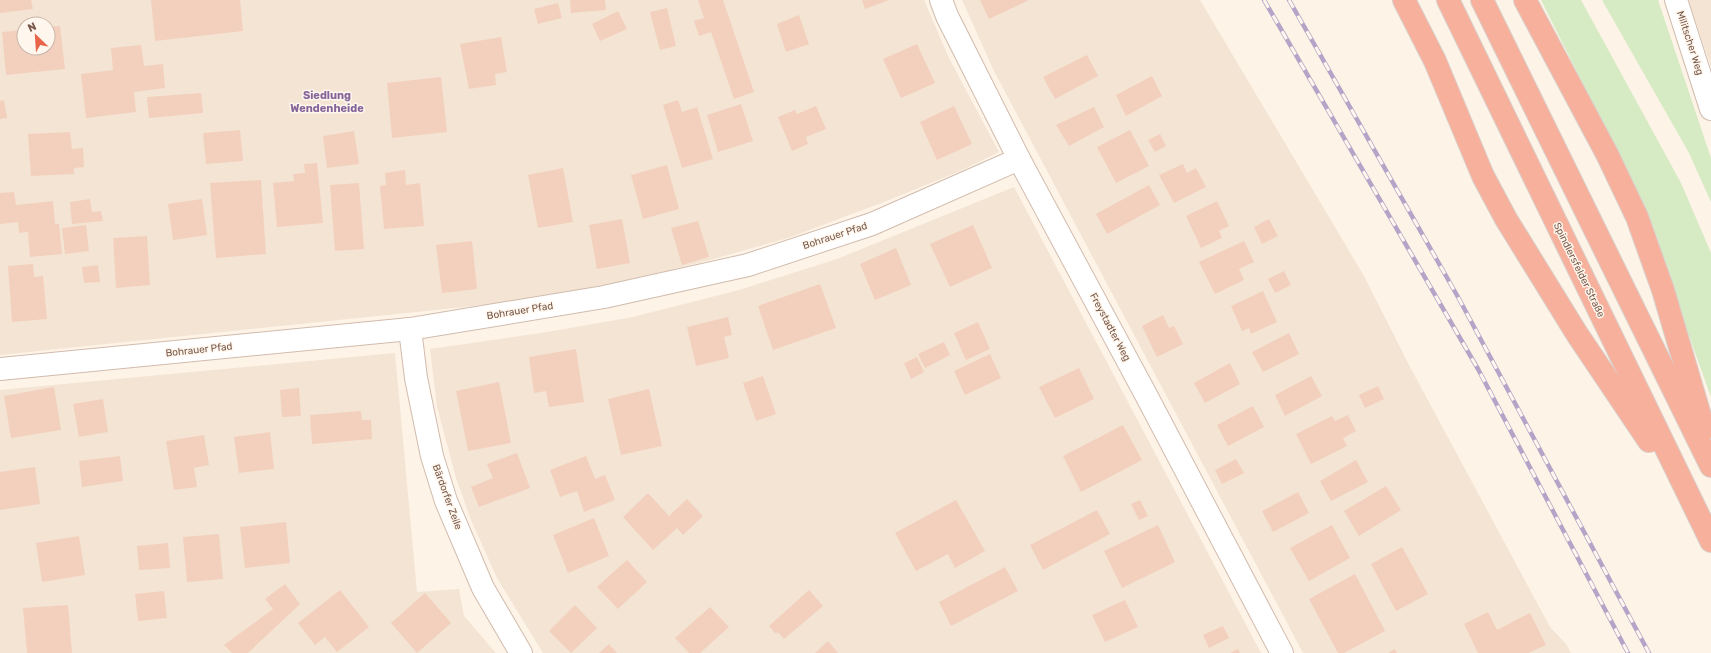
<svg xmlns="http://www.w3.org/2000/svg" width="1711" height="653" font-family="Rubik,sans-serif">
	<rect width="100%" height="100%" fill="#fdf3e6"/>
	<!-- residential -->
	<g fill="#f4e4d4" fill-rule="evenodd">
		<path d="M 0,0 L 924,0 L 949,58 L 999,152 L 960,171 L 884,202 L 788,238 L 710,260 L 634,279 L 584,290 L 535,299 L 484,305 L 0,355 ZM 24,24 L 48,24 L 48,48 L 24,48 Z"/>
		<path d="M 962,0 L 1200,0 L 1364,276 L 1409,365 L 1550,627 L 1566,644 L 1571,653 L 1303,653 L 994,71 Z"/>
		<path d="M 1688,0 L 1711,0 L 1711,66 Z"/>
		<path d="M 1014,187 L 1261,653 L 543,653 L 497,578 L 471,520 L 456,478 L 437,407 L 430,349 L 547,332 L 633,317 L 739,290 L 837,259 Z"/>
		<path d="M 395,353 L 417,592 L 459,589 L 464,616 L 496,653 L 0,653 L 0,390 Z"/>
	</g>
	<!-- green -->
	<g fill="#d6ebc4">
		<path d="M 1541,0 L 1581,0 L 1681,183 L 1711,253 L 1711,397 L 1650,227 L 1600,118 Z"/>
		<path d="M 1602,0 L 1658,0 L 1711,158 L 1711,202 L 1689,153 Z"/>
	</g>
	<!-- building -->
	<g fill="#f3d0bd">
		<path d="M 0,0 L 31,0 L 33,9 L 0,13 Z"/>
		<path d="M 151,0 L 240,0 L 243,31 L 155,41 Z"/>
		<path d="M 570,0 L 605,0 L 606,10 L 571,13 Z"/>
		<path d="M 698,0 L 723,0 L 754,92 L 734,99 L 711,32 L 699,36 L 694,21 L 704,18 Z"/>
		<path d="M 862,0 L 889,0 L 865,9 Z"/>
		<path d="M 980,0 L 1029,0 L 989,19 Z"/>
		<path d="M 558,3 L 562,18 L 538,24 L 534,9 Z"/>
		<path d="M 667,8 L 676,46 L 660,50 L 650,12 Z"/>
		<path d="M 618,11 L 627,29 L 600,41 L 592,24 Z"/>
		<path d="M 799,15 L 809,44 L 786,52 L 777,24 Z"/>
		<path d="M 60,26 L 65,69 L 6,75 L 2,32 L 24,30 L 24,48 L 48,48 L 48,27 Z"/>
		<path d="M 501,37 L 507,72 L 495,74 L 496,85 L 469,89 L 460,44 Z"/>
		<path d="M 917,44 L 935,83 L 901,98 L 883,59 Z"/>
		<path d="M 141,45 L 144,66 L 163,64 L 165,88 L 134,92 L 136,112 L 86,118 L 81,74 L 113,70 L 111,48 Z"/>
		<path d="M 1087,55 L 1098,76 L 1055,99 L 1043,77 Z"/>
		<path d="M 1152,76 L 1162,96 L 1126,116 L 1116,95 Z"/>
		<path d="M 441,77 L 447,132 L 392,138 L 387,83 Z"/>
		<path d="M 201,93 L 203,113 L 149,118 L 147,97 Z"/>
		<path d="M 4,100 L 7,118 L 0,119 L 0,101 Z"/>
		<path d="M 678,100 L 682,112 L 697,107 L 713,159 L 682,168 L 663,105 Z"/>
		<path d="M 741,104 L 753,141 L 718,152 L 707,115 Z"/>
		<path d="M 816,106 L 826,129 L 806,137 L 808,144 L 792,151 L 778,117 L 795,110 L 797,114 Z"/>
		<path d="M 954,106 L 972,144 L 937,160 L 920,122 Z"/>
		<path d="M 1094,107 L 1104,127 L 1069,146 L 1056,125 Z"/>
		<path d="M 240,130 L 243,161 L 206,164 L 203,133 Z"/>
		<path d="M 1130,130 L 1149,166 L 1116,183 L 1097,147 Z"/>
		<path d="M 354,131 L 359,164 L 327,168 L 323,136 Z"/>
		<path d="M 70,132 L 72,149 L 83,148 L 84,167 L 74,168 L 74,174 L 31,176 L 28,134 Z"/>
		<path d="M 1160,134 L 1166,146 L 1155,152 L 1148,140 Z"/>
		<path d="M 317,163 L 323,223 L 277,227 L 273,183 L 294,181 L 293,174 L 305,173 L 304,164 Z"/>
		<path d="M 1183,164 L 1187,173 L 1196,168 L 1206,187 L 1174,203 L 1159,175 Z"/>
		<path d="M 667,165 L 679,209 L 643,219 L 631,175 Z"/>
		<path d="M 563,168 L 573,222 L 538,228 L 528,175 Z"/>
		<path d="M 405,170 L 406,185 L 420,183 L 424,226 L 384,229 L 380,186 L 386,185 L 385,173 Z"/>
		<path d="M 261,180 L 266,254 L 216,258 L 210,183 Z"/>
		<path d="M 359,183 L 364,249 L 335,251 L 330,185 Z"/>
		<path d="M 1149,185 L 1160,205 L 1107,234 L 1096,214 Z"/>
		<path d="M 14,192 L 16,205 L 53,201 L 55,224 L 59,224 L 62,254 L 30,257 L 28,232 L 19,233 L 18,222 L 0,224 L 0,193 Z"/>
		<path d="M 90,199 L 92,212 L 101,211 L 103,221 L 72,224 L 70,202 Z"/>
		<path d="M 202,199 L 207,235 L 173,240 L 168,204 Z"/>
		<path d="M 1217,201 L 1229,226 L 1219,231 L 1222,238 L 1201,248 L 1186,216 Z"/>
		<path d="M 622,219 L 630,263 L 597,269 L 589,225 Z"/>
		<path d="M 1269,219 L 1278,236 L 1262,244 L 1254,227 Z"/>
		<path d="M 698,221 L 709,257 L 682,265 L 671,228 Z"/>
		<path d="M 86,225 L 89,251 L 65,254 L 62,228 Z"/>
		<path d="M 973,225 L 992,268 L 950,287 L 930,244 Z"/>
		<path d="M 147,236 L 150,285 L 116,288 L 113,238 Z"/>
		<path d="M 472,241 L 477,289 L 442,293 L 436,245 Z"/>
		<path d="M 1244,241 L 1254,262 L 1239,269 L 1244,280 L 1215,294 L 1199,262 Z"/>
		<path d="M 896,248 L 911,285 L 875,300 L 860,264 Z"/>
		<path d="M 33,264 L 34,277 L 43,276 L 47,319 L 12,322 L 8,266 Z"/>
		<path d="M 98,265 L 100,282 L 84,283 L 82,267 Z"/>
		<path d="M 1284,271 L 1291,285 L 1275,293 L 1268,279 Z"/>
		<path d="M 820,284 L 836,328 L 773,350 L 758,306 Z"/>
		<path d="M 1263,291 L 1277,322 L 1251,334 L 1249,328 L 1242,331 L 1231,306 Z"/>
		<path d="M 1163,315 L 1169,328 L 1174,326 L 1183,344 L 1157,357 L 1142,326 Z"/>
		<path d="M 728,317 L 732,335 L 724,337 L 729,358 L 696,366 L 687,327 Z"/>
		<path d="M 978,322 L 990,349 L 966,360 L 954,333 Z"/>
		<path d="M 1289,333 L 1299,354 L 1263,372 L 1252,352 Z"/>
		<path d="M 944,342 L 950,355 L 925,368 L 918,354 Z"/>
		<path d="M 576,349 L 584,402 L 549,407 L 546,391 L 534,393 L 529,357 Z"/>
		<path d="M 990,354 L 1001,378 L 965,395 L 954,371 Z"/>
		<path d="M 917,357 L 924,372 L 911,379 L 904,363 Z"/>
		<path d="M 1230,363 L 1240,384 L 1205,403 L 1194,383 Z"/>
		<path d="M 1079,368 L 1094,399 L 1055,418 L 1039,387 Z"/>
		<path d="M 763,376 L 776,414 L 756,421 L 743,383 Z"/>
		<path d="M 1311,376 L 1322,396 L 1285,416 L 1275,395 Z"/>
		<path d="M 499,382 L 511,443 L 468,451 L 456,391 Z"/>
		<path d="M 1378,386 L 1384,399 L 1365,408 L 1359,395 Z"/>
		<path d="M 54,387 L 61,430 L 11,438 L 4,396 Z"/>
		<path d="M 299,388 L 301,416 L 282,417 L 280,390 Z"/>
		<path d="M 649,389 L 662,446 L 621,455 L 608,399 Z"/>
		<path d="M 103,399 L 108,432 L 79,437 L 73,404 Z"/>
		<path d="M 1253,406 L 1264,427 L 1228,446 L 1217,425 Z"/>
		<path d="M 361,411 L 362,420 L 371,420 L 372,439 L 312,444 L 310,415 Z"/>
		<path d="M 1348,415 L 1356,431 L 1343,438 L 1347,446 L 1311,464 L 1296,434 L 1332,416 L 1335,421 Z"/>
		<path d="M 1123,425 L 1142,460 L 1081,492 L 1063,456 Z"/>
		<path d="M 270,432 L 274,469 L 239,473 L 234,437 Z"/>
		<path d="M 204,435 L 209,465 L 194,468 L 197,487 L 174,490 L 166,441 Z"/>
		<path d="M 517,453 L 530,488 L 479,507 L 471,487 L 493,478 L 487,464 Z"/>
		<path d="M 120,456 L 123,481 L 82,487 L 79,461 Z"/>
		<path d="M 586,456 L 595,479 L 605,475 L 615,500 L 584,512 L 577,491 L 560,497 L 550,470 Z"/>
		<path d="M 1236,459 L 1244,473 L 1222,484 L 1215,470 Z"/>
		<path d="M 1356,460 L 1368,482 L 1331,501 L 1320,481 Z"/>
		<path d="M 35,467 L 40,504 L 0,510 L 0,472 Z"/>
		<path d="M 1386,486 L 1401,510 L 1359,536 L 1344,511 Z"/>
		<path d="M 1298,492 L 1309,513 L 1273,532 L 1262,511 Z"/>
		<path d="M 648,493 L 669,516 L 687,499 L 703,516 L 683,535 L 677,528 L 653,550 L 623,517 Z"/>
		<path d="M 956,500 L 985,551 L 955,568 L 948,554 L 916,571 L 895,533 Z"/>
		<path d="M 1140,500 L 1148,516 L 1139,520 L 1131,504 Z"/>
		<path d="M 1097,510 L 1110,534 L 1043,570 L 1030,545 Z"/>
		<path d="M 594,518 L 609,556 L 568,573 L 553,535 Z"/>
		<path d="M 286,522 L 290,563 L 245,568 L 240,527 Z"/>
		<path d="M 1158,525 L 1175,562 L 1122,588 L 1104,551 Z"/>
		<path d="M 1332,525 L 1350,558 L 1309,581 L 1290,548 Z"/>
		<path d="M 219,534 L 223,579 L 187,582 L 183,537 Z"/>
		<path d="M 79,536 L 85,575 L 42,582 L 36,543 Z"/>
		<path d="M 168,543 L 170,568 L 139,570 L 137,546 Z"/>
		<path d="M 1402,547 L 1428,594 L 1396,611 L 1371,564 Z"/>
		<path d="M 627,560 L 647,582 L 618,609 L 597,587 Z"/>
		<path d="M 1005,567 L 1018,591 L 951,626 L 939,602 Z"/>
		<path d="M 1355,574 L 1385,631 L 1344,653 L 1338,653 L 1309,599 Z"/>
		<path d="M 285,584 L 300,604 L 248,653 L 232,653 L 224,645 L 273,609 L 265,599 Z"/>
		<path d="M 340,590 L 369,627 L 337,652 L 325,637 L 315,645 L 298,623 Z"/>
		<path d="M 809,590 L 823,606 L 784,639 L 778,632 L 776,634 L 769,626 Z"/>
		<path d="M 164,591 L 167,618 L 138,621 L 135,594 Z"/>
		<path d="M 425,593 L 451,623 L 417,653 L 391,623 Z"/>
		<path d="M 1125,600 L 1138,627 L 1105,642 L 1092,615 Z"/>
		<path d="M 68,605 L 72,653 L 27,653 L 23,608 Z"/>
		<path d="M 575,605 L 597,628 L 571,653 L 549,631 Z"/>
		<path d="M 710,607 L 729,627 L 700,653 L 689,653 L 675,638 Z"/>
		<path d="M 1488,612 L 1497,630 L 1530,613 L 1546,645 L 1528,653 L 1478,653 L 1464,624 Z"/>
		<path d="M 1223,626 L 1229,638 L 1209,648 L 1203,635 Z"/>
		<path d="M 828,641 L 838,653 L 815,653 Z"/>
		<path d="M 609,644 L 617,653 L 599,653 Z"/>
		<path d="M 1238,649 L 1240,653 L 1230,653 Z"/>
		<path d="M 1395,649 L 1397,653 L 1388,653 Z"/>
	</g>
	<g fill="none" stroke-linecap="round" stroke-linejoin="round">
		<!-- street casing -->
		<g stroke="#d1bcae" stroke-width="24">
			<g id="street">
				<path d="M 941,0 L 947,16 L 1019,159 L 1145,393 L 1282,653"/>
				<path d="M 1676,0 L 1711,109"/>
				<path d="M 410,329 L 416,378 L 432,456 L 446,501 L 483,588 L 521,653"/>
				<path d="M 0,369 L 410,329 L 604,297 L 748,265 L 872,224 L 1019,159"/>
			</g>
		</g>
		<!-- highway casing -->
		<g stroke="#d9d0cc" stroke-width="24">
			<g id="highway">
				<path d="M 1404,0 L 1435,61 L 1483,176 L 1506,219 L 1577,334 L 1649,441"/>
				<path d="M 1448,0 L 1711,541"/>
				<path d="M 1482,0 L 1711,466"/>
				<path d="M 1525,0 L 1607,154 L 1637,217 L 1663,290 L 1704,429"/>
			</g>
		</g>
		<!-- street -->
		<use href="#street" stroke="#fff" stroke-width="22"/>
		<!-- highway -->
		<use href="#highway" stroke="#f7b09c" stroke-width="22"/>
		<!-- rail casing -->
		<g stroke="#b5a4c7" stroke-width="4.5">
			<g id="rail">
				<path d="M 1264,0 L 1478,369 L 1628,653"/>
				<path d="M 1289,0 L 1458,297 L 1649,653"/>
			</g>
		</g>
		<!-- rail -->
		<use href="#rail" stroke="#fff7ed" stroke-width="3" stroke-dasharray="9" stroke-linecap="butt"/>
	</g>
	<g text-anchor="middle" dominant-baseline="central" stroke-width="3" stroke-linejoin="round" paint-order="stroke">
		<!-- street labels -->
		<g font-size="10" fill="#77584a" stroke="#fff7ed">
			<text transform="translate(1690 43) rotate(72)">Militscher Weg</text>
			<text transform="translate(835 236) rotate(-18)">Bohrauer Pfad</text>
			<text transform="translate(1579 270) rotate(64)">Spindlersfelder Straße</text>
			<text transform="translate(520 311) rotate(-9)">Bohrauer Pfad</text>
			<text transform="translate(1110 327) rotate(62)">Freystadter Weg</text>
			<text transform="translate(199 350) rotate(-6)">Bohrauer Pfad</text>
			<text transform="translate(447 497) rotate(70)">Bärdorfer Zeile</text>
		</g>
		<!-- neighbourhood labels -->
		<g font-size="11" font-weight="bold" fill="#86669a" stroke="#fff7ed">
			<text x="327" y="95">Siedlung<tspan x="327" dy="13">Wendenheide</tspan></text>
		</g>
	</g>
	<!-- north arrow -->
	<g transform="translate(36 36) rotate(335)"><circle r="19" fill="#fff7ed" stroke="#c9b7ac"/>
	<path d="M0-3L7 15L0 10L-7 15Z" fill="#e8654a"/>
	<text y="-6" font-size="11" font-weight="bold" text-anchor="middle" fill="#77584a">N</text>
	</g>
</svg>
